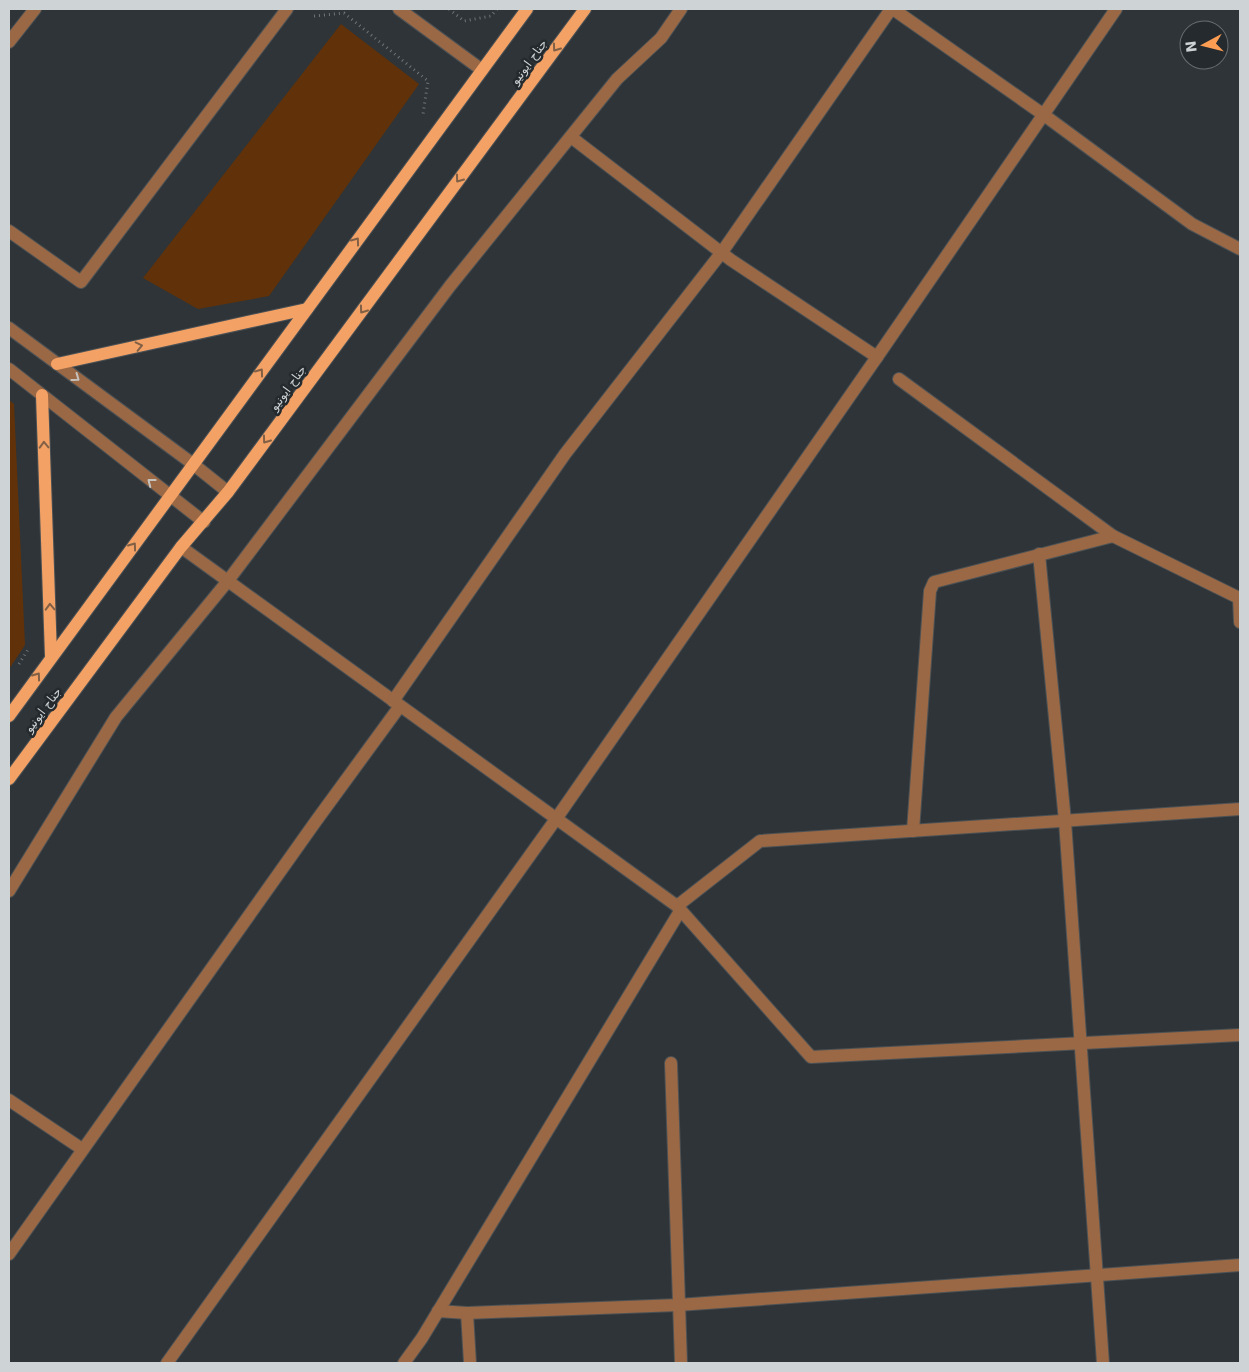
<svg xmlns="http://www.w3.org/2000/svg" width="1249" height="1372" font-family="'DejaVu Sans','Noto Sans Arabic',sans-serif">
	<rect width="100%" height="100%" fill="#2e3438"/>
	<!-- green -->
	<g fill="#613209">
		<path d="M 341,24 L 419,84 L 269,296 L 198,309 L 143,278 Z"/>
		<path d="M 9,400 L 14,404 L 25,645 L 9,669 Z"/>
	</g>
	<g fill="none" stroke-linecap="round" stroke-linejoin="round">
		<!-- minor casing -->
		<g stroke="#4b5154" stroke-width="14">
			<g id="minor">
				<path d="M 399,9 L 482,70"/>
				<path d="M 893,9 L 1044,115 L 1192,224 L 1240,249"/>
				<path d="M 9,42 L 35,9"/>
				<path d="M 571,137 L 731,260 L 877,357 L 1116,9"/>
				<path d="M 9,231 L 81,282 L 287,9"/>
				<path d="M 9,328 L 193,464 L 228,492"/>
				<path d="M 9,369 L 204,522"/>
				<path d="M 899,379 L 1113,536 L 1239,598 L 1240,622"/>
				<path d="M 181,547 L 677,906 L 811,1057 L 1240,1035"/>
				<path d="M 1039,554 L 1065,821 L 1103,1363"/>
				<path d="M 393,701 L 565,454 L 722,252 L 891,9"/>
				<path d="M 913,831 L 930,591 L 934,582 L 1113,536"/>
				<path d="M 9,891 L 116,717 L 227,582 L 450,286 L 617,79 L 661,38 L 681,9"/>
				<path d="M 677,906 L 760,841 L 1240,809"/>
				<path d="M 671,1063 L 681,1363"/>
				<path d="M 9,1100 L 82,1149"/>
				<path d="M 9,1254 L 316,821 L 400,706"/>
				<path d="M 438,1311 L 467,1313 L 678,1305 L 1240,1265"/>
				<path d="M 467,1313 L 470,1363"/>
				<path d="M 167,1363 L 556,819 L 877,357"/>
				<path d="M 404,1363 L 422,1338 L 680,911"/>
			</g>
		</g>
		<!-- major casing -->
		<g stroke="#4b5154" stroke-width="14">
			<g id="major">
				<path d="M 57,364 L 307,309"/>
				<path d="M 42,395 L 51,656"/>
				<path d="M 9,716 L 527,9"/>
				<path d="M 9,779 L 181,547 L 228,492 L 585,9"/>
			</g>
		</g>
		<!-- path -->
		<g stroke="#6f7578" stroke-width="3" stroke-dasharray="1 4" stroke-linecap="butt">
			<path d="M 449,9 L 464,21 L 491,16 L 497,9"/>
			<path d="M 314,16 L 344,13 L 428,81 L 423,114"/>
			<path d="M 19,664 L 29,648"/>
		</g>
		<!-- minor -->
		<use href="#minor" stroke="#9a6845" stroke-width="12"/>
		<!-- major -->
		<use href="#major" stroke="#f3a165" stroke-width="12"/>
	</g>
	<!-- one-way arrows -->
	<defs><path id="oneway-chevron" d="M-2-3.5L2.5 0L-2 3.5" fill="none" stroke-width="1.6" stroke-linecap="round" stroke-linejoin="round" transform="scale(1.25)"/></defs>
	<g stroke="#816046">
		<use href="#oneway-chevron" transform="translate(556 48) rotate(126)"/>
		<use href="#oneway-chevron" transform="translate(459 179) rotate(126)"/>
		<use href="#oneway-chevron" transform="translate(356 241) rotate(-54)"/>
		<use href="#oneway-chevron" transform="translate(363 310) rotate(126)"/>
		<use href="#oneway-chevron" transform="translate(139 346) rotate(-13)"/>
		<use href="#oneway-chevron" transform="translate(260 372) rotate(-54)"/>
		<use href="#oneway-chevron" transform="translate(266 440) rotate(126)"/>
		<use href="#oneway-chevron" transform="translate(44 445) rotate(-92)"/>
		<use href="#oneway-chevron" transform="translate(133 546) rotate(-54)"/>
		<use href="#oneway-chevron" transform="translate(50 607) rotate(-92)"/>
		<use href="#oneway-chevron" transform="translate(37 676) rotate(-54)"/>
	</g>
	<g stroke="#c6c3bf">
		<use href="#oneway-chevron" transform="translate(76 378) rotate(36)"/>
		<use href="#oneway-chevron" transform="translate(151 482) rotate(-142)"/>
	</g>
	<g text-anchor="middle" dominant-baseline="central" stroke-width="5" stroke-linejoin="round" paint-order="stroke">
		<!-- street labels -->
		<g font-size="12" fill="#ced3d5" stroke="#242a2d">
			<text transform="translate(529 62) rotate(-54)">جناح ایونیو</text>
			<text transform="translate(288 388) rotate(-54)">جناح ایونیو</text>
			<text transform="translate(43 710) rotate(-53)">جناح ایونیو</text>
		</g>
	</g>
	<!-- border -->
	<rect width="1249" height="1372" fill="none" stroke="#ced3d5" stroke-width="20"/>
	<!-- north arrow -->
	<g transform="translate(1204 45) rotate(263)"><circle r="24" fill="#242a2d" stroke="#686e70"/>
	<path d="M0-4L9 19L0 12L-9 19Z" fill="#fd9d54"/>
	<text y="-8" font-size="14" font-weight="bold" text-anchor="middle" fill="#ced3d5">N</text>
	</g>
</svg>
